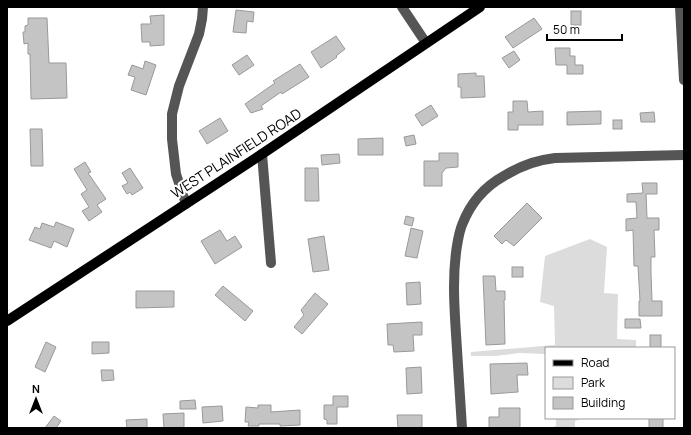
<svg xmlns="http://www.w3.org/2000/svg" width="691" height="435" font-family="Manrope,sans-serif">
	<rect width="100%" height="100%" fill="#fff"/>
	<!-- green -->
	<g fill="#dcdcdc">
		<path d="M 590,239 L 607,247 L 604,293 L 618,294 L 617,339 L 636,340 L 636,348 L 546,348 L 546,354 L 519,353 L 495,356 L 471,356 L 471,352 L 555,345 L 554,306 L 540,302 L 545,256 Z"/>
		<path d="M 556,418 L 582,418 L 575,421 L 575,428 L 551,428 L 556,426 Z"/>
	</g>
	<!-- building -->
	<g fill="#c4c4c4" stroke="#999">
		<path d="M 236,10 L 254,12 L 253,22 L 247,21 L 246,33 L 233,32 Z"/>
		<rect x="571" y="11" width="10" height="14"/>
		<path d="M 164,15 L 164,45 L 150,46 L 150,42 L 142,42 L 141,24 L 151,24 L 150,16 Z"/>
		<path d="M 28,18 L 47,18 L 49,63 L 66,63 L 67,98 L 31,99 L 30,54 L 28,54 L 28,43 L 24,44 L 23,32 L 25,32 L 25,26 L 28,25 Z"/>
		<path d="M 534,18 L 542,29 L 513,48 L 505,37 Z"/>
		<path d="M 336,36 L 345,49 L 336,56 L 337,57 L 321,68 L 311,52 Z"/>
		<path d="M 555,48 L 570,48 L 570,56 L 575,56 L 575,65 L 583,65 L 583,74 L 567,74 L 567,65 L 556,65 Z"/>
		<path d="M 514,51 L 520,60 L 509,68 L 502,58 Z"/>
		<path d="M 247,55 L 254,65 L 239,75 L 232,65 Z"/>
		<path d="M 145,61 L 156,65 L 146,95 L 131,90 L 135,77 L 128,75 L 132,65 L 143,69 Z"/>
		<path d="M 300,64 L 309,77 L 282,94 L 281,92 L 261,106 L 263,109 L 251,113 L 245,104 L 275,83 L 273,81 Z"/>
		<path d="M 476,73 L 476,76 L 484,76 L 485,97 L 461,98 L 461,87 L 458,87 L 458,74 Z"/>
		<path d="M 513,101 L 527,101 L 528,112 L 543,111 L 543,125 L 518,125 L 518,130 L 508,130 L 508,112 L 513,112 Z"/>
		<path d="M 431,105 L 438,116 L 422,126 L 415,115 Z"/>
		<path d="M 601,111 L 601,124 L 567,125 L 567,112 Z"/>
		<path d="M 654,112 L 655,122 L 641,122 L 640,113 Z"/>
		<path d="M 220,118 L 228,131 L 207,144 L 199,131 Z"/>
		<rect x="613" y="120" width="9" height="9"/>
		<path d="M 30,129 L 42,129 L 43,166 L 31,166 Z"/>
		<path d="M 414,135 L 416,144 L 406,146 L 404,137 Z"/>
		<path d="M 383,138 L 383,155 L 358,155 L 358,139 Z"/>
		<path d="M 439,153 L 458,153 L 458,167 L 446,168 L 442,173 L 442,186 L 424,186 L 424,161 L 439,161 Z"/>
		<path d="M 339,154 L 340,163 L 322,165 L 321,155 Z"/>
		<path d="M 85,162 L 91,172 L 88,173 L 106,199 L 97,205 L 102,212 L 89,221 L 82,211 L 89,207 L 81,194 L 87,190 L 74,169 Z"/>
		<path d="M 130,168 L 143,188 L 132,195 L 130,192 L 127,194 L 122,186 L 128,183 L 122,173 Z"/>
		<path d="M 305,168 L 318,168 L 319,201 L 305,201 Z"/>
		<path d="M 642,183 L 657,183 L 657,194 L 646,194 L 647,218 L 659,218 L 659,230 L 654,230 L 655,257 L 651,257 L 651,273 L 652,301 L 662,301 L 662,316 L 639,316 L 639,301 L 640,301 L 638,266 L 634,266 L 633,230 L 626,231 L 626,219 L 637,218 L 636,202 L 627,202 L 627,194 L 643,193 Z"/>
		<path d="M 527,203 L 542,218 L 514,246 L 506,240 L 502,244 L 494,236 Z"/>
		<path d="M 406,216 L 414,218 L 412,226 L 404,224 Z"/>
		<path d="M 56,222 L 74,229 L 67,247 L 54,241 L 51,248 L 29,240 L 35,227 L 40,229 L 42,223 L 54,227 Z"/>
		<path d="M 411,228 L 423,231 L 417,258 L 405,256 Z"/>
		<path d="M 220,230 L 227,241 L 235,236 L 242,247 L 215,264 L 201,241 Z"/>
		<path d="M 324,236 L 329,270 L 313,272 L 308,239 Z"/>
		<rect x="512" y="267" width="11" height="10"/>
		<path d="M 483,276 L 495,276 L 496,291 L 505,291 L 505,300 L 504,300 L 505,344 L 486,345 Z"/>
		<path d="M 420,282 L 421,304 L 407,305 L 406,283 Z"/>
		<path d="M 223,286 L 253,311 L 245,321 L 215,295 Z"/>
		<path d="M 136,291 L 174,291 L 174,307 L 136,308 Z"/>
		<path d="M 315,293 L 328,304 L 302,334 L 294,327 L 304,315 L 301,310 Z"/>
		<path d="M 625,319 L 640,319 L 641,328 L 625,328 Z"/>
		<path d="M 422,322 L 422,335 L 413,335 L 414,351 L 394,352 L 393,345 L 388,345 L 387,324 Z"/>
		<rect x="650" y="335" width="11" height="13"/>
		<path d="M 46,342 L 56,347 L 45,372 L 35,367 Z"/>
		<path d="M 92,342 L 109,342 L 109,353 L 92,354 Z"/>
		<path d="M 527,363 L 528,375 L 517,375 L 518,392 L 491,394 L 490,364 Z"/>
		<path d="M 421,367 L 422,393 L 407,394 L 406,368 Z"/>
		<path d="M 101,370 L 113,370 L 114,380 L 102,381 Z"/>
		<path d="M 333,396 L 348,396 L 348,407 L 337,407 L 337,424 L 327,424 L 327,420 L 324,419 L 324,405 L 333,405 Z"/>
		<path d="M 195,400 L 196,409 L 180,409 L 180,401 Z"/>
		<path d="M 258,405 L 271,405 L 271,412 L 300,410 L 300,425 L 280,426 L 280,424 L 259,424 L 259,426 L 248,426 L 249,422 L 245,422 L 246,407 L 258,408 Z"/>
		<path d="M 222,406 L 223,421 L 203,423 L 202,407 Z"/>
		<path d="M 499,408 L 520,408 L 520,428 L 489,428 L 489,417 L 499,417 Z"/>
		<path d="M 184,413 L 184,428 L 164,428 L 163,414 Z"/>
		<path d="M 397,415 L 422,415 L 422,428 L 398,428 Z"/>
		<path d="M 54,416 L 61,421 L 56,428 L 45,428 Z"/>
		<rect x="649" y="418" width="14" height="10"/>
		<path d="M 147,419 L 147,428 L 127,428 L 126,420 Z"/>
	</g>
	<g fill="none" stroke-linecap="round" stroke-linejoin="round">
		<!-- minor -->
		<g stroke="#555" stroke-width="10">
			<path d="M 402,7 L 426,43"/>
			<path d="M 680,7 L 684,80"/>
			<path d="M 262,154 L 271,263"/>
			<path d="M 186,204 L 176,174 L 172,139 L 172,114 L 179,86 L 199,34 L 202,19 L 203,7"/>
			<path d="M 462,428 C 460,397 458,365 456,334 C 454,303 452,271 458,240 C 459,235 460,230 462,225 C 470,204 484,187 504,176 C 520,166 536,160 555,158 L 684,155"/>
		</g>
		<!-- major -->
		<path stroke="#000" stroke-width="10" d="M 7,321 L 262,154 L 480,7"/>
	</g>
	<g text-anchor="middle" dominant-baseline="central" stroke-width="4" stroke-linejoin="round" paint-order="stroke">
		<!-- street labels -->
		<g font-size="14" fill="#000" stroke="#fff">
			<text transform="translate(236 153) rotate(-33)">WEST PLAINFIELD ROAD</text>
		</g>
	</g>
	<!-- border -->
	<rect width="691" height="435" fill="none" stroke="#000000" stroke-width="16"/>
	<!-- legend -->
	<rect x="545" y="347" width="130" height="72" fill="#ffffff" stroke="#999999"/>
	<rect x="553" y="360" width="20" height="6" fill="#000000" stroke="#999999"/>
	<text x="581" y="367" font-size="12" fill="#000000">Road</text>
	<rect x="553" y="377" width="20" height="12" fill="#dcdcdc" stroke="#999999"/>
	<text x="581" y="387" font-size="12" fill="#000000">Park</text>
	<rect x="553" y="397" width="20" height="12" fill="#c4c4c4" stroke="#999999"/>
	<text x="581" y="407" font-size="12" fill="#000000">Building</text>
	<!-- north arrow -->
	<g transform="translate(36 399)" stroke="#ffffff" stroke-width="3" paint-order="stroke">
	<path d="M0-3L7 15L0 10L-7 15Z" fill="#000000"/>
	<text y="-6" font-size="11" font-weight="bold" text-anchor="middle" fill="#000000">N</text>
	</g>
	<!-- scale -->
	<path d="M547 34v6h75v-6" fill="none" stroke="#000000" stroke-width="2"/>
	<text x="553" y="34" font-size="12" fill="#000000" stroke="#ffffff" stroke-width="3" paint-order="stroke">50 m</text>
</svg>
